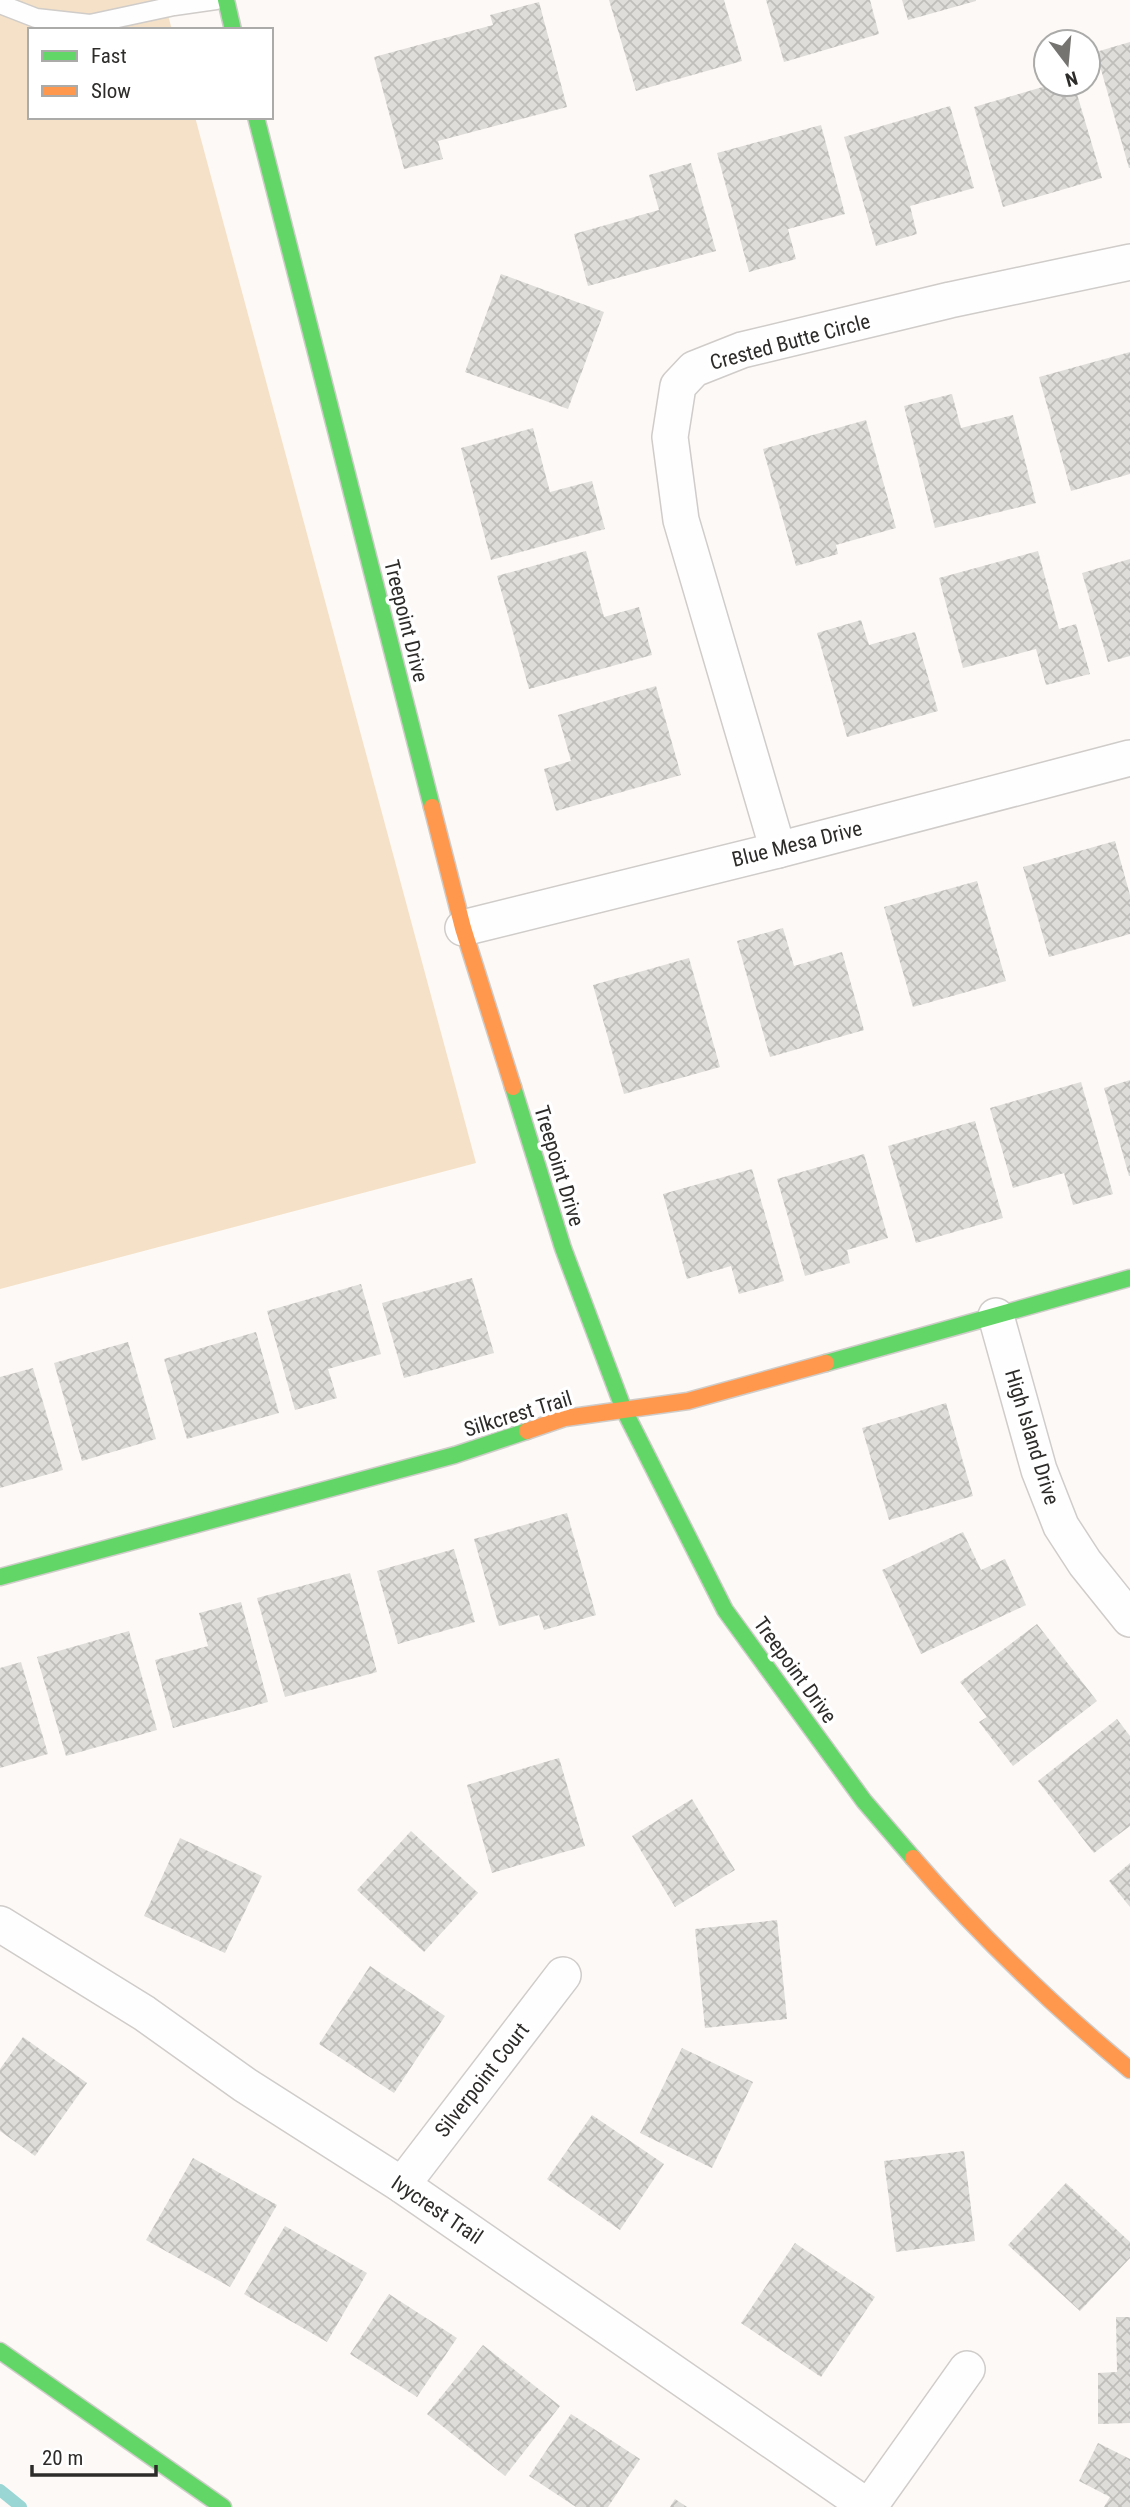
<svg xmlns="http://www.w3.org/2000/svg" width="1130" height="2507" font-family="'Roboto Condensed',sans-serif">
	<defs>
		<pattern id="building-cross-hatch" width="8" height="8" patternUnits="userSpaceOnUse" patternTransform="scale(1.75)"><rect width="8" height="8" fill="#dfddda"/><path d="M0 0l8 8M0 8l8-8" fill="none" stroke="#c0bebb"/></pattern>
	</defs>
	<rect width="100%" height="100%" fill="#fcf9f6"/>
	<!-- green -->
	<path fill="#f5e1c7" d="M 0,0 L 164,0 L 172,30 L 30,30 L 30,117 L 195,117 L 476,1163 L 0,1289 Z"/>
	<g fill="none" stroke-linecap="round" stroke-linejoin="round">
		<!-- stream -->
		<path stroke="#99d6d4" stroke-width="12" d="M 0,2490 L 21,2507"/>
	</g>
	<!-- building -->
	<g fill="url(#building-cross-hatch)">
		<path d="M 609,0 L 724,0 L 742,61 L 636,91 Z"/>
		<path d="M 766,0 L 870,0 L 879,34 L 784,62 Z"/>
		<path d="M 902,0 L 976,0 L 976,1 L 908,20 Z"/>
		<path d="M 539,2 L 567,107 L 438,141 L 443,159 L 404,169 L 374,57 L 493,25 L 490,15 Z"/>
		<path d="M 1130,42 L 1130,168 L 1129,168 L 1096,52 Z"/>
		<path d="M 1053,84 L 1074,84 L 1102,178 L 1003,207 L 974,107 Z"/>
		<path d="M 950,106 L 974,188 L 910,206 L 917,234 L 876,246 L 844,137 Z"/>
		<path d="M 821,125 L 845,214 L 788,229 L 796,259 L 749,272 L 717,153 Z"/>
		<path d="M 691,163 L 716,251 L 588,286 L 574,234 L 659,210 L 649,175 Z"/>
		<path d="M 501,274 L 604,312 L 568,409 L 465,372 Z"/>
		<path d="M 1130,352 L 1130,474 L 1071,491 L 1039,377 Z"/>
		<path d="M 952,394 L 961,428 L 1013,415 L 1036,503 L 935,528 L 904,406 Z"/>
		<path d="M 866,420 L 896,528 L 836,545 L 838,554 L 796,566 L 763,449 Z"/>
		<path d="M 533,428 L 550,492 L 592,481 L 605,529 L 491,560 L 461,448 Z"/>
		<path d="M 586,551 L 604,617 L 639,607 L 652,655 L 529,689 L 497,576 Z"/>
		<path d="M 1038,551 L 1059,629 L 1076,624 L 1090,674 L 1046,685 L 1036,649 L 963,668 L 939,578 Z"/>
		<path d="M 1130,559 L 1130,656 L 1108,662 L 1082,573 Z"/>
		<path d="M 861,620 L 869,645 L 915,632 L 938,711 L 847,737 L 817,633 Z"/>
		<path d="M 656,686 L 681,775 L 556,811 L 544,769 L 571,761 L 558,715 Z"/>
		<path d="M 1115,841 L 1130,895 L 1130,934 L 1049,957 L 1023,867 Z"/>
		<path d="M 977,881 L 1006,981 L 913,1007 L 884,907 Z"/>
		<path d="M 783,928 L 794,966 L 842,952 L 864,1030 L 770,1057 L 737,941 Z"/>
		<path d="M 689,958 L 720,1067 L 624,1094 L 593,985 Z"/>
		<path d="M 1130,1080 L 1130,1176 L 1129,1176 L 1104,1088 Z"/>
		<path d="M 1081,1082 L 1113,1194 L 1073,1205 L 1064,1173 L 1013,1188 L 990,1108 Z"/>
		<path d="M 975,1121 L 1003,1218 L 916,1243 L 888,1146 Z"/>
		<path d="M 864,1154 L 888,1238 L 847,1250 L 850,1263 L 805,1276 L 777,1179 Z"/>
		<path d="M 752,1169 L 784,1281 L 739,1294 L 731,1266 L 687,1279 L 663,1194 Z"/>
		<path d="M 472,1278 L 494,1353 L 404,1378 L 382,1303 Z"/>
		<path d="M 361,1284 L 381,1354 L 328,1369 L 337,1398 L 295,1410 L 267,1311 Z"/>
		<path d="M 256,1332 L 279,1413 L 187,1439 L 164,1359 Z"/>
		<path d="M 128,1342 L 156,1439 L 82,1461 L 54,1363 Z"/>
		<path d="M 33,1368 L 63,1470 L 0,1488 L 0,1377 Z"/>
		<path d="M 946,1403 L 973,1496 L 889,1520 L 862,1428 Z"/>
		<path d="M 567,1513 L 596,1615 L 544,1630 L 539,1615 L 499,1626 L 474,1539 Z"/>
		<path d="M 963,1532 L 981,1570 L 1005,1559 L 1026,1605 L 921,1654 L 882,1570 Z"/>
		<path d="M 454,1549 L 475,1622 L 398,1644 L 377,1571 Z"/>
		<path d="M 350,1573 L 377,1672 L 285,1697 L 257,1598 Z"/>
		<path d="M 241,1602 L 268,1702 L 173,1728 L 155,1660 L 208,1646 L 199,1613 Z"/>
		<path d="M 1037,1624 L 1097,1701 L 1013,1766 L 979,1722 L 987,1717 L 960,1682 Z"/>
		<path d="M 129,1631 L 157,1730 L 66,1756 L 37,1657 Z"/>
		<path d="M 21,1662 L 48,1754 L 0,1768 L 0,1668 Z"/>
		<path d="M 1117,1719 L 1130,1736 L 1130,1826 L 1094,1853 L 1038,1781 Z"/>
		<path d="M 559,1758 L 585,1846 L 492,1873 L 467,1785 Z"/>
		<path d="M 692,1799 L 735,1870 L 675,1907 L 632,1836 Z"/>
		<path d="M 411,1831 L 478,1893 L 424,1952 L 357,1890 Z"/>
		<path d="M 180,1838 L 262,1876 L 225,1953 L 144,1916 Z"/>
		<path d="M 1130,1863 L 1130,1907 L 1109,1881 Z"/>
		<path d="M 777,1920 L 787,2019 L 705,2028 L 695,1929 Z"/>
		<path d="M 370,1966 L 445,2016 L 394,2093 L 319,2044 Z"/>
		<path d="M 23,2037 L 87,2083 L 35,2156 L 0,2131 L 0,2069 Z"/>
		<path d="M 682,2048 L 753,2082 L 712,2168 L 640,2133 Z"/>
		<path d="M 592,2115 L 664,2164 L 620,2230 L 547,2179 Z"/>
		<path d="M 964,2151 L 975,2241 L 896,2252 L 884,2161 Z"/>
		<path d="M 193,2158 L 277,2205 L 230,2287 L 146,2240 Z"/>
		<path d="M 1066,2183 L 1130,2242 L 1130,2258 L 1080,2311 L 1008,2245 Z"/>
		<path d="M 285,2226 L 367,2273 L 327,2342 L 244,2294 Z"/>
		<path d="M 795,2243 L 875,2297 L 821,2377 L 741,2323 Z"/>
		<path d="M 389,2294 L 457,2338 L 417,2397 L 350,2354 Z"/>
		<path d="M 1116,2317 L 1130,2317 L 1130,2423 L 1098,2424 L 1098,2373 L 1117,2372 Z"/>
		<path d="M 483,2345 L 560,2406 L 505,2476 L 427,2414 Z"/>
		<path d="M 571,2414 L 640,2459 L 608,2507 L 576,2507 L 529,2476 Z"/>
		<path d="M 1098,2443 L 1130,2459 L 1130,2507 L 1104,2507 L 1110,2497 L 1079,2481 Z"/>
		<path d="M 675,2499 L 687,2507 L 670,2507 Z"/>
	</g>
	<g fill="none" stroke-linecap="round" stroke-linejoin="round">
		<!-- lane casing -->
		<g stroke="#cfccca" stroke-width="21">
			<path id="lane" d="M 0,4 L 36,18 L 90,24 L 174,6 L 216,0"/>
		</g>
		<!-- street casing -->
		<g stroke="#cfccca" stroke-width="38">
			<g id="street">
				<path d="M 778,850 L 681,520 L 670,437 L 678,386 L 694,369 L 742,350 L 950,300 L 1130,262"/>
				<path d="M 463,928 L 778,850 L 1130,758"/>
				<path d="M 996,1316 L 1039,1470 L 1061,1526 L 1085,1563 L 1130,1619"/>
				<path d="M 0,1924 L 144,2013 L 245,2085 L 402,2185 L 868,2507"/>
				<path d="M 402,2185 L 563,1975"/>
				<path d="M 869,2507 L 967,2369"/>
			</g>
		</g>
		<!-- fast casing -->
		<g stroke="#cfccca" stroke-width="19">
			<g id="fast">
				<path d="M 226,0 L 233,30"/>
				<path d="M 256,117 L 432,807"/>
				<path d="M 513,1087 L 563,1248 L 624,1410 L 725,1610 L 864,1801 L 913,1858"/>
				<path d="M 826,1363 L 1130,1278"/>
				<path d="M 0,1577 L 455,1455 L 527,1431"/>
				<path d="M 0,2351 L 223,2507"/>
			</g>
		</g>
		<!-- slow casing -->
		<g stroke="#cfccca" stroke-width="19">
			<g id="slow">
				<path d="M 432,807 L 463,928 L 513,1087"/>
				<path d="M 527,1431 L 565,1418 L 688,1401 L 826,1363"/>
				<path d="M 913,1858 C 979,1935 1052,2005 1130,2070"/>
			</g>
		</g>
		<!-- lane -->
		<use href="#lane" stroke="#fffefe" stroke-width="18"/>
		<!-- street -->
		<use href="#street" stroke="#fffefe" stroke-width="35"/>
		<!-- fast -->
		<use href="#fast" stroke="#63d668" stroke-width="16"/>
		<!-- slow -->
		<use href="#slow" stroke="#ff974d" stroke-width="16"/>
	</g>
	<g text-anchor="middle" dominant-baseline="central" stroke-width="7" stroke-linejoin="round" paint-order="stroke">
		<!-- street labels -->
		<g font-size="21" fill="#2e2c2a" stroke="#fff">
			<text transform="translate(790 342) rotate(-15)">Crested Butte Circle</text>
			<text transform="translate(406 621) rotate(76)">Treepoint Drive</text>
			<text transform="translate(797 844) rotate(-14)">Blue Mesa Drive</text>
			<text transform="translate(559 1166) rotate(73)">Treepoint Drive</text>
			<text transform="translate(518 1414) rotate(-17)">Silkcrest Trail</text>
			<text transform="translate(1032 1437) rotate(73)">High Island Drive</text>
			<text transform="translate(795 1670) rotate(54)">Treepoint Drive</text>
			<text transform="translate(482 2080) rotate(-52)">Silverpoint Court</text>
			<text transform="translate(437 2210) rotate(34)">Ivycrest Trail</text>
		</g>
	</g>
	<!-- legend -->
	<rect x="28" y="28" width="245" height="91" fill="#ffffff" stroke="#ababaa" stroke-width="2"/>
	<rect x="42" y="51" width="35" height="10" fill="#63d668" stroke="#ababaa" stroke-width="2"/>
	<text x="91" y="63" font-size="21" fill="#2e2c2a">Fast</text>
	<rect x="42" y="86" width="35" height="10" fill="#ff974d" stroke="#ababaa" stroke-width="2"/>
	<text x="91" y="98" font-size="21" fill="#2e2c2a">Slow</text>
	<!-- north arrow -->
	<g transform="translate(1067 63) rotate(164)"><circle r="33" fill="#ffffff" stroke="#ababaa" stroke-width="2"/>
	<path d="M0-5L12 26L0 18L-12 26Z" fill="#767471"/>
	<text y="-10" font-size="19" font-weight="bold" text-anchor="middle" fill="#2e2c2a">N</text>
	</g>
	<!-- scale -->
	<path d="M32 2465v10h124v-10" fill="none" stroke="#2e2c2a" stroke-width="3.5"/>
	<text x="42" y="2465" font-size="21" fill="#2e2c2a" stroke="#ffffff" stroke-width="5" paint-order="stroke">20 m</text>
</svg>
